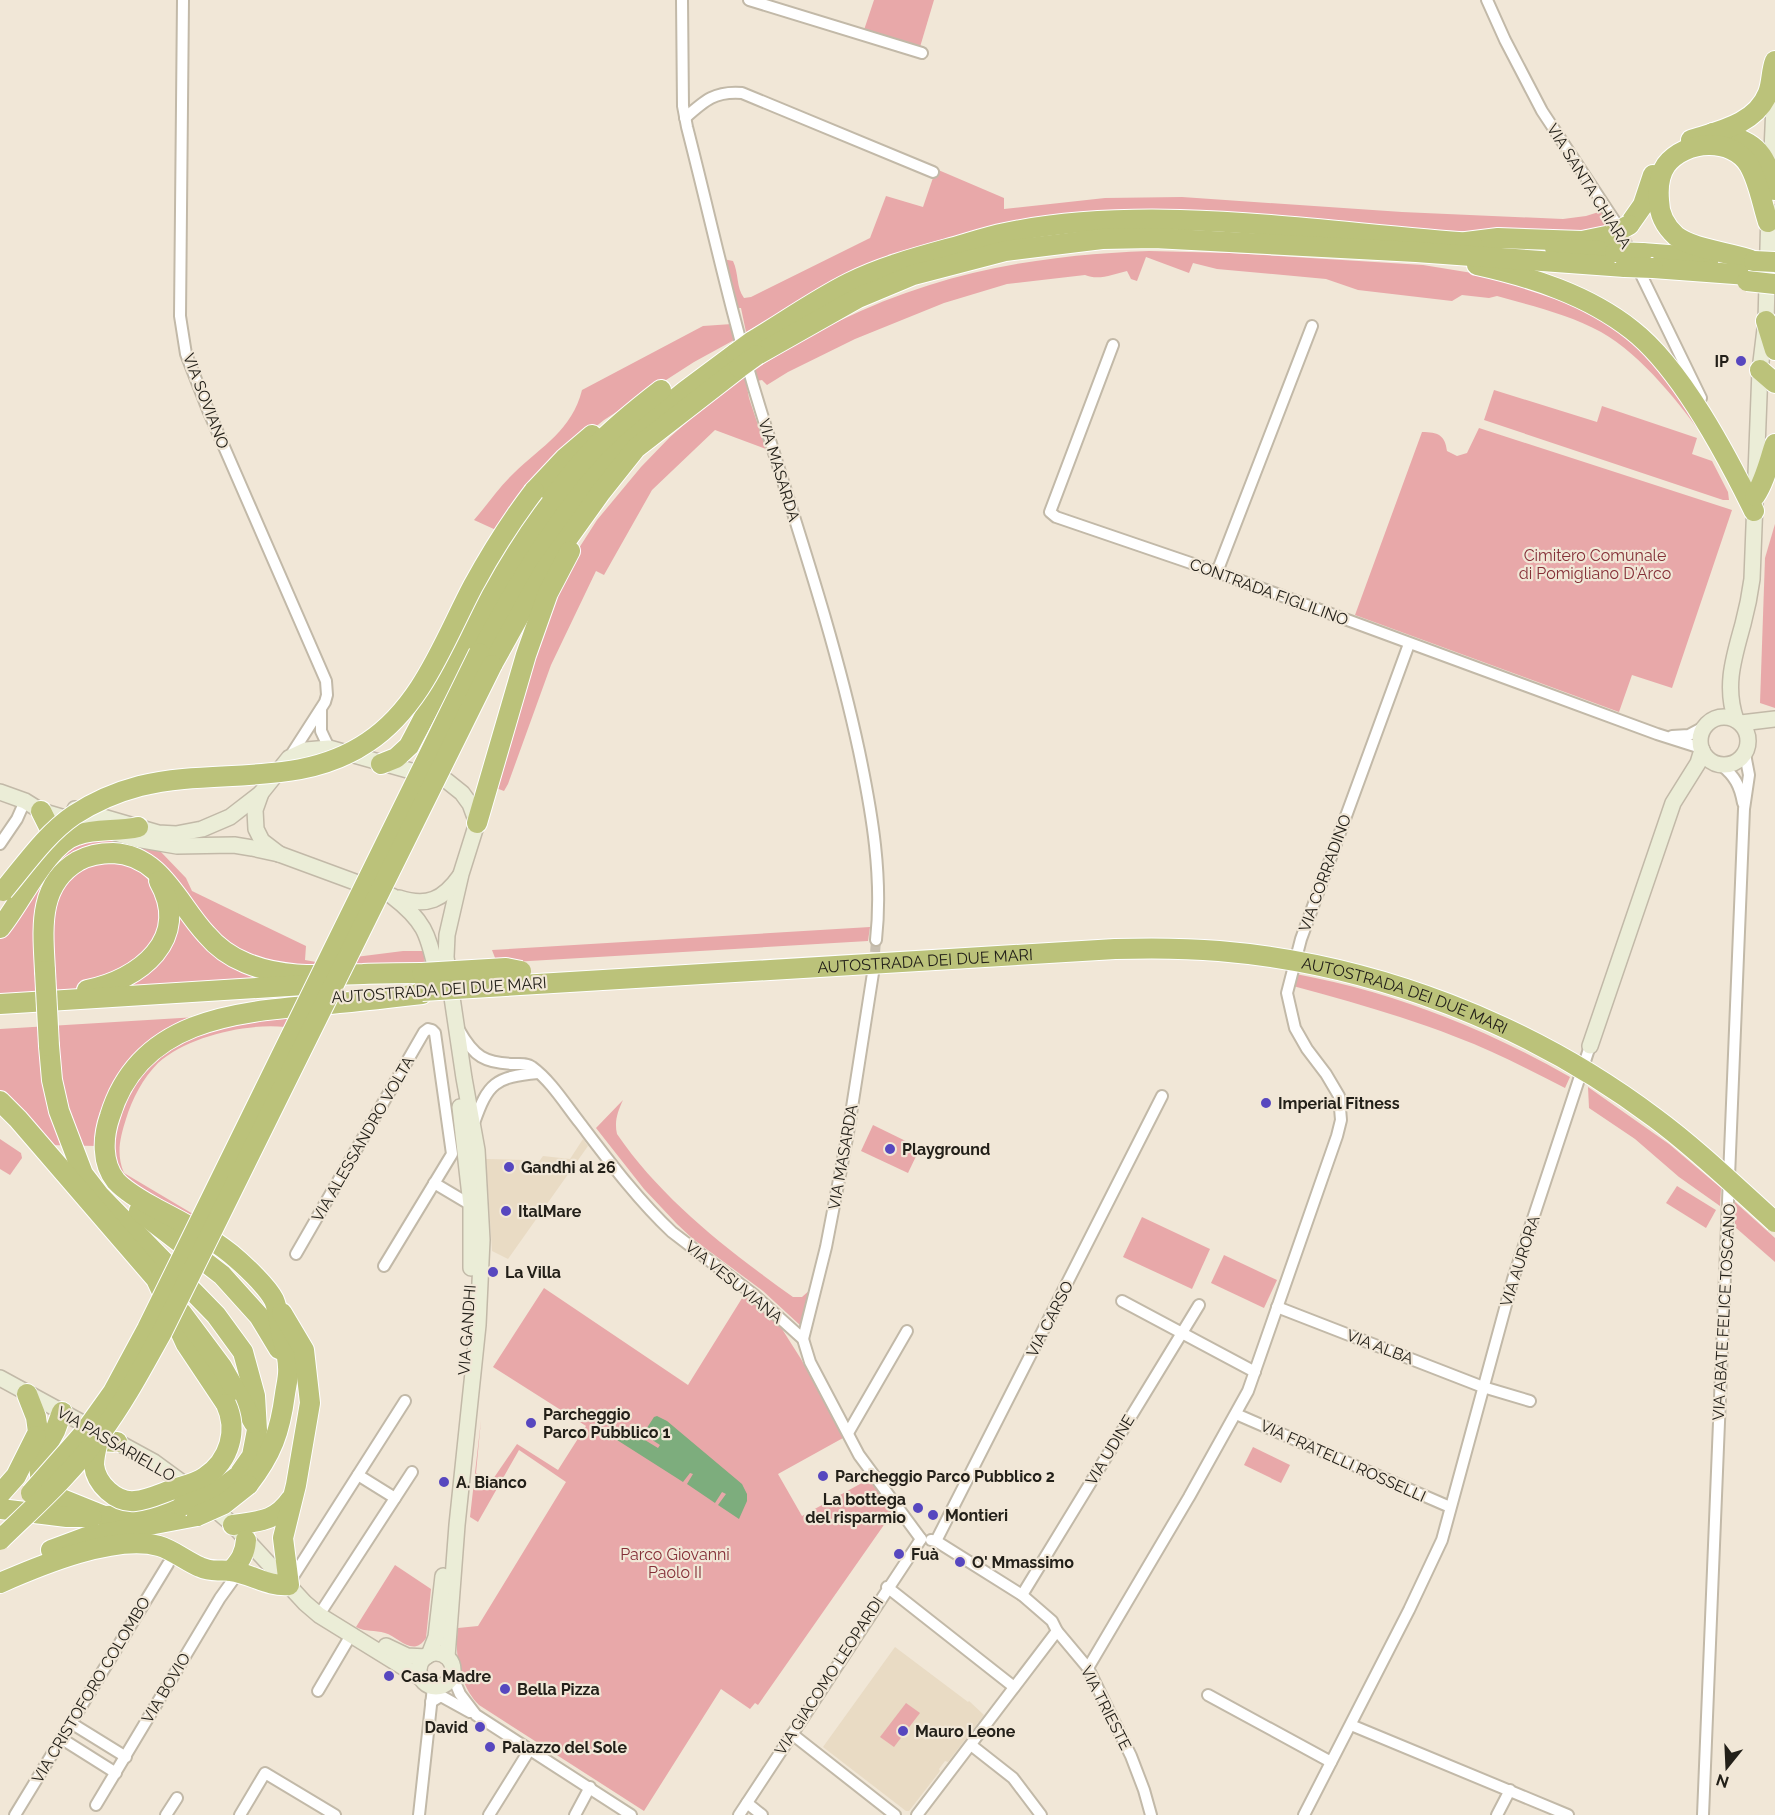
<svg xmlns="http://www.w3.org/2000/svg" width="1775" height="1815" font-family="Raleway,sans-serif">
	<rect width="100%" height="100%" fill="#f1e7d7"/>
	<!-- built -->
	<g fill="#e9dbc4">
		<path d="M 583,1139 L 588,1146 L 508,1259 L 492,1251 L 486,1159 L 525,1160 L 538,1163 L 543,1156 L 570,1159 Z"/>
		<path d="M 895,1647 L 968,1702 L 969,1701 L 984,1715 L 948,1762 L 945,1761 L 939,1769 L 940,1771 L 909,1811 L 906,1811 L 823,1747 Z"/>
	</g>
	<!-- green -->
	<g fill="#e8a8a9">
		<path d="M 874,0 L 934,0 L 920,47 L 864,30 Z"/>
		<path d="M 936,169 L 1004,198 L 1004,209 L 1105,198 L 1182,197 L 1402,212 L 1563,219 L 1586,216 L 1602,211 L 1611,229 L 1597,233 L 1476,232 L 1216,219 L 1128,218 L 827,287 L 746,332 L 741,308 L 737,308 L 723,259 L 733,261 C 739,274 736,287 744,298 L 751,297 L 870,238 L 886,196 L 923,207 Z"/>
		<path d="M 1149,251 L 1230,253 L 1423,265 L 1503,278 L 1530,285 L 1613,322 L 1667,375 L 1708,443 C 1680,404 1643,356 1601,332 C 1570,315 1532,306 1497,296 L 1489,298 L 1462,295 L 1452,301 L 1358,290 L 1326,279 L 1217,269 L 1193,263 L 1189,273 L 1146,257 L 1137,281 L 1131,279 L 1127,271 C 1113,274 1099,281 1085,275 L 1007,284 L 944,303 L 855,339 L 788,372 L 767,385 L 762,380 L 757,381 L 755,369 C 783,353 810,335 839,321 C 940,272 1038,255 1149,251 Z"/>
		<path d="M 732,324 L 736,339 L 694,362 L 604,420 L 568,449 L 496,530 L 474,520 C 488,504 499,487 514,473 C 542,446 572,430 582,390 L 703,326 Z"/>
		<path d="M 745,376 L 749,398 L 766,449 L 715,430 L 652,490 L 604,575 L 596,571 L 551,665 L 508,784 L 504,791 L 496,788 L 525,672 L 572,559 L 597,520 L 641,467 L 670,437 L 710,402 Z"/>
		<path d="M 1494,390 L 1597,422 L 1602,406 L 1697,438 L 1692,454 L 1712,461 L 1728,492 L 1729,500 L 1723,500 L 1484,420 Z"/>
		<path d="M 1479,428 L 1732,510 L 1672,688 L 1632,675 L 1619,712 L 1355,615 L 1422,432 C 1438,432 1445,435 1447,451 L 1457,456 L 1467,453 Z"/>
		<path d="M 1775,524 L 1775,708 L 1760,703 L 1765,558 Z"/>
		<path d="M 91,837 L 160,851 L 186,878 L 192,891 L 306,946 L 305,960 L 316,962 L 403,951 L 423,951 L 426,968 C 372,971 300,982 250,962 C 237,957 225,950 215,941 C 180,911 169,852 115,850 C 99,849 85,852 71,859 C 28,882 36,939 38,978 L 53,977 C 51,954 44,917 53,896 C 59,883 69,873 81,866 C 135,839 189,908 151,954 C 139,968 117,977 100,983 C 73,993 29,993 0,995 L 0,936 L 19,910 L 51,861 L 61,849 L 72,841 Z"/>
		<path d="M 171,906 L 254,975 L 254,980 L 122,989 L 130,981 Z"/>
		<path d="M 870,927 L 868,941 L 497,963 L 492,950 Z"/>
		<path d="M 1296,974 C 1393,992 1484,1028 1570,1077 L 1565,1088 C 1529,1070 1494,1051 1456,1037 C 1403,1016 1348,1001 1293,986 Z"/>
		<path d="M 293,1011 L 285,1027 C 247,1023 188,1036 158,1063 C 143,1078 132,1099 126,1119 C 120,1138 116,1154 124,1173 L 193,1214 L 191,1217 L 126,1186 L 108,1142 L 136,1070 L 198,1030 Z"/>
		<path d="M 197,1017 L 158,1040 L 97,1146 L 47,1145 L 0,1095 L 0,1029 Z"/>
		<path d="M 1588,1087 L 1669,1144 L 1721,1188 L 1720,1206 L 1679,1177 L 1635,1139 L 1589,1108 Z"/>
		<path d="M 623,1100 C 618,1111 614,1121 617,1134 C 662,1200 729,1251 793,1297 L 802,1297 L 811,1289 L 801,1326 L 763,1291 L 693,1239 L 677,1224 L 644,1189 L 596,1128 Z"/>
		<path d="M 873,1125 L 920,1148 L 908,1173 L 861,1151 Z"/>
		<path d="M 0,1139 L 21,1153 L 22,1158 L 10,1175 L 0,1169 Z"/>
		<path d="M 1677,1186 L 1716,1210 L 1706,1228 L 1666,1203 Z"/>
		<path d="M 1735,1202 L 1775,1238 L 1775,1262 L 1735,1227 Z"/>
		<path d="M 1142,1217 L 1210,1249 L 1192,1289 L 1123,1257 Z"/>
		<path d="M 1224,1255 L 1277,1280 L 1264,1308 L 1211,1283 Z"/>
		<path d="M 544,1288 L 688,1385 L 744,1295 L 782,1329 L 801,1359 L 843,1438 L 778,1474 L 802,1516 L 869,1479 L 895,1513 L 889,1522 L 886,1522 L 758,1705 L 755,1703 L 750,1709 L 721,1689 L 644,1811 L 479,1705 C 460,1686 454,1654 458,1628 L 478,1626 L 566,1482 L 519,1450 L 478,1522 L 470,1517 L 481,1420 L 476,1473 L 491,1482 L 517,1444 L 558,1470 L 586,1426 L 493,1367 Z"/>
		<path d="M 1253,1447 L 1290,1465 L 1281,1483 L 1244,1465 Z"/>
		<path d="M 395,1565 L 431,1589 L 426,1638 C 413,1658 399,1637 385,1633 C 375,1630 365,1632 356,1627 Z"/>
		<path d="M 906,1703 L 920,1713 L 894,1747 L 880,1737 Z"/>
	</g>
	<!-- water -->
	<path fill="#7dad7d" d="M 657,1416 L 667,1421 L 742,1484 L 747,1494 L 747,1501 L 739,1519 L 718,1505 L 726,1494 L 722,1492 L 715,1503 L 687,1484 L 693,1474 L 690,1473 L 683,1482 L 617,1440 L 625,1428 L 658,1448 L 660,1445 L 643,1434 L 654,1417 Z"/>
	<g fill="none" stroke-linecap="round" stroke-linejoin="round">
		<!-- street-tunnel -->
		<path stroke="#c8bfb1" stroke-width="10" stroke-dasharray="10 5" stroke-linecap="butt" d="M 874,967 L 876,940"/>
		<!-- street casing -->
		<g stroke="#c2b9a8" stroke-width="14">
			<g id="street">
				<path d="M 183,0 L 180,316 L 186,354 L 208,410 L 326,681 L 327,695 L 325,702 L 289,758"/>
				<path d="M 682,0 L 683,106 L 687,127 C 711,220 731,315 760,408 C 795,522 834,634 859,751 C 872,813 883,877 876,940"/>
				<path d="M 749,0 L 922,53"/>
				<path d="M 1487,0 L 1505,40 L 1542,111 L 1616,223 L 1701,398"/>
				<path d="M 685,118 C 705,100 715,91 742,93 L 933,172"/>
				<path d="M 1113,345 L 1050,512 L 1056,517 L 1217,572 L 1657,734 L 1701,748"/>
				<path d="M 1217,572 L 1312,326"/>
				<path d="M 321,709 L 321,731 L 329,748"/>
				<path d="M 1672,736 L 1689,735 L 1704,727"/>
				<path d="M 1721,765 C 1735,776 1740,786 1743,803"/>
				<path d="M 0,844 L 17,819 L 25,801"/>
				<path d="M 459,1030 C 474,1057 485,1063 514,1064 C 520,1064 527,1063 532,1067 C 551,1081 565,1104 580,1123 C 609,1161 637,1199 672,1232 L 753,1294 L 803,1339 L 810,1362 L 859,1455 L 921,1539"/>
				<path d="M 474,1123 C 488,1083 495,1077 538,1073"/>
				<path d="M 434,1183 L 471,1205"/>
				<path d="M 296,1254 L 424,1032 L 428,1029 L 432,1030 L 435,1033 L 452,1154 L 384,1266"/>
				<path d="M 1122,1301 L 1255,1372"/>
				<path d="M 1277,1307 L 1483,1387 L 1530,1401"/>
				<path d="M 803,1339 L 826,1247 L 848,1133 L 873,973"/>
				<path d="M 1236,1414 L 1450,1507"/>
				<path d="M 848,1433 L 907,1331"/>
				<path d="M 358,1475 L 395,1498"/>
				<path d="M 931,1540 L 936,1541 L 1022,1595 L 1052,1621 L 1057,1631 L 1088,1668 L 1131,1756 L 1144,1790 L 1151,1815"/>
				<path d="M 936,1541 L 1162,1096"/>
				<path d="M 289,1583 L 405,1401"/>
				<path d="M 887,1587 L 1014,1687"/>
				<path d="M 1022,1595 L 1199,1305"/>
				<path d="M 319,1615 L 412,1472"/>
				<path d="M 1088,1668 L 1189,1497 L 1248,1391 L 1337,1136 L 1341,1120 L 1339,1096 L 1326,1074 L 1307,1049 L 1295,1028 L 1287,993 L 1301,939 L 1409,644"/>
				<path d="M 452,1675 L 460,1694 L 476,1715 L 631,1815"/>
				<path d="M 318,1691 L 351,1635"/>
				<path d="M 1208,1695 L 1331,1762"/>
				<path d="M 431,1702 L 441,1696 L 470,1712"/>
				<path d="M 71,1723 L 126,1757"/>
				<path d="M 1351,1725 L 1568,1815"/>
				<path d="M 792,1734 L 895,1815"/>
				<path d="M 62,1739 L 116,1773"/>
				<path d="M 971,1745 L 1013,1778 L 1041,1815"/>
				<path d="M 747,1803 L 762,1815"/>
				<path d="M 96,1805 L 220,1598 L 238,1573"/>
				<path d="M 15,1815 L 168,1564"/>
				<path d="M 166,1815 L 177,1798"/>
				<path d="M 240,1815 L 265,1773 L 335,1815"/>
				<path d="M 419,1815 L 433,1687"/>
				<path d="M 489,1815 L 530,1749"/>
				<path d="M 575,1815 L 590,1787"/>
				<path d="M 739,1815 L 921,1539"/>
				<path d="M 917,1815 L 1057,1631"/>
				<path d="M 1304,1815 L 1409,1610 L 1442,1540 L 1513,1279 L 1590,1046"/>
				<path d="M 1497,1815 L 1510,1790"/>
				<path d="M 1703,1815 L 1744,809 L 1749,775 L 1745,754"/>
			</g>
		</g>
		<!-- secondary casing -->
		<g stroke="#c2b9a8" stroke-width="18">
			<g id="secondary">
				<path d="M 1771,175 L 1775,82"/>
				<circle cx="1724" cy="741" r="24"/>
				<path d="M 1736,720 C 1724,686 1734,657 1743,624 C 1747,609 1750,594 1752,579 L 1760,370 L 1766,321 L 1769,211"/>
				<path d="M 1741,723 L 1775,719"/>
				<path d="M 0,792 L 25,801 L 41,811 L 136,839 L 177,846 L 234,845 L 252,848 L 279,854 L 374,889"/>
				<path d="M 75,809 L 158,833 L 176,834 L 202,829 L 230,817 L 261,793"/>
				<path d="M 279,854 L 262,841 L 256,829 L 255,810 L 261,793 L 289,758 L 306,750 L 329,748 L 447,781 L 462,793 L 470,804 L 477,823 L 461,874 L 447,935 L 446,957 L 464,1078 L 477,1150 L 482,1240 L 478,1325 L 457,1525 L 447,1657"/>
				<path d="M 392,896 C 430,925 428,939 439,982"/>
				<path d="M 399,898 C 427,907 443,900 460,876"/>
				<path d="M 1590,1046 L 1673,803 L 1698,763 L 1702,750"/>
				<path d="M 460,1107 L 471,1205 L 471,1268"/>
				<path d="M 0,1378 L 154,1462 L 195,1492 L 233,1525 L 305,1603 L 319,1615 L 421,1678"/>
				<path d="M 386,1646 L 407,1656 L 426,1657"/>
				<circle cx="436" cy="1670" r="17"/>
				<path d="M 429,1655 L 436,1637 L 443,1576"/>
			</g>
		</g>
		<!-- highway casing -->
		<g stroke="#fff" stroke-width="22">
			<g id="highway">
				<path d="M 1713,133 C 1753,138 1766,152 1775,190"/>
				<path d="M 1691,140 C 1719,131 1756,124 1768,93 C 1772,83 1771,71 1775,61"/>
				<path d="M 1629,225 L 1643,205 L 1653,175"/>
				<path d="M 1466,242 L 1498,238 L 1582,241 L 1611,235"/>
				<path d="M 1555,248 L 1615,252"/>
				<path d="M 1642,253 L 1709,258"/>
				<path d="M 1754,261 C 1731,252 1694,250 1676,236 C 1665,226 1659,214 1659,200 C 1658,188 1659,175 1666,165 C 1685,140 1732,137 1749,165 C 1759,182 1762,204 1768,222"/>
				<path d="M 1477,265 C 1531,277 1588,295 1632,330 C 1681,368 1727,456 1754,511"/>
				<path d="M 1653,268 L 1748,275"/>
				<path d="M 1766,321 L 1775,350"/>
				<path d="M 751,342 C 783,323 815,300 849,283 C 879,268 914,258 947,249 C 966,244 985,237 1005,233 C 1153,202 1322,233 1472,243"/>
				<path d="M 757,355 L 858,298 L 913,275 L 1005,251 L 1102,239 L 1154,238 L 1416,252 L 1625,267"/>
				<path d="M 1760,370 L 1775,383"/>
				<path d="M 534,491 L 565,458 L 592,435"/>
				<path d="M 1755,496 C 1765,481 1769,462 1775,444"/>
				<path d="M 479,653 L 524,570 L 579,492 L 620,444 L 685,391 L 736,353"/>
				<path d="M 492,665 L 543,573 L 601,492 L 636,448 L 739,368"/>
				<path d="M 381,764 L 396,758 L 409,746 C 464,642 515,533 596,446 C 616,425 639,407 661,390"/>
				<path d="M 41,811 L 51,831 L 52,847"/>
				<path d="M 477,823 L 526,655 L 548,593 L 570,551"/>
				<path d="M 0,928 C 21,903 47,844 77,835 C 97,828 118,832 138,827"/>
				<path d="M 45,971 C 43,930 37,885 78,861 C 89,855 101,853 113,853 C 161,855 178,904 206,934 C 216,946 231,957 246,963 C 285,979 323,975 363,974 C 383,973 402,973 422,973"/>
				<path d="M 87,990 C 139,980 192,939 159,881"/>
				<path d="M 0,1004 L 304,985"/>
				<path d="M 49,1046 L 52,1080 L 59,1111 L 83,1174 L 100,1196 L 216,1315 L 243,1352 L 255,1396 L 257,1430 L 252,1456 L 238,1476"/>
				<path d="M 0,1101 L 18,1119 L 156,1279 L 186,1344 L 226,1404"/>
				<path d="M 139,1211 L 222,1275 L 259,1316 L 279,1349"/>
				<path d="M 181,1312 L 222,1367 L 254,1423"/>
				<path d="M 27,1394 L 36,1417 L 38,1432"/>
				<path d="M 62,1412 L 55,1431 L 39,1460 L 40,1475 L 48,1489 L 57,1497 L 104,1516 L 150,1514 L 182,1506"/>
				<path d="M 82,1440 L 117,1442"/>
				<path d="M 248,1485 C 272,1454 280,1432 285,1394 C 286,1386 289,1376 288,1367 C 288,1355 283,1343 281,1332 C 279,1322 278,1309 274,1300 C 267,1286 243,1264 231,1254 C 209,1236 182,1222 157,1209 C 143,1201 127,1193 116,1181 C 101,1163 103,1136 110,1116 C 139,1020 234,1012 318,1005 C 353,1002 388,998 422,994"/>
				<path d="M 0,1494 L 16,1476 L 36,1436"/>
				<path d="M 0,1509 L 67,1517 L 92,1517"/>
				<path d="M 233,1525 C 259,1521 275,1522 291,1499"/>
				<path d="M 51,1550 L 86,1537 L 197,1516"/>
				<path d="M 231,1571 C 240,1561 245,1554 246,1540"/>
				<path d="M 0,1583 C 41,1565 115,1534 159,1546 C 173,1550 186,1561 200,1567 C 213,1573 219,1569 231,1571 C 252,1574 268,1587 289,1585 L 283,1538 L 296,1485 L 310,1403 L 304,1350 L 282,1313"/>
			</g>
		</g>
		<!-- street -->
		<use href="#street" stroke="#fff" stroke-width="10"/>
		<!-- secondary -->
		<use href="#secondary" stroke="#ebedd7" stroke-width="15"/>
		<!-- highway -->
		<use href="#highway" stroke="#bbc27a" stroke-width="20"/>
		<!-- highway-bridge casing -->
		<g stroke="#fff" stroke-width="22" stroke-linecap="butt">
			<g id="highway-bridge">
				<path d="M 1611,235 L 1629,225"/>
				<path d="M 1615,252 L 1642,253"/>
				<path d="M 1754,261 L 1775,262"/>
				<path d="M 1625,267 L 1653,268"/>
				<path d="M 1747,281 L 1775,284"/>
				<path d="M 736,353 L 751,342"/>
				<path d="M 739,368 L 757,355"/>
				<path d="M 3,891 C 25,865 46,834 74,815 C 94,802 117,792 140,786 C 217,767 299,789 368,742 C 422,706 444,641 473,586 C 491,553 511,521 534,491"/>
				<path d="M 45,971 L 49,1046"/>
				<path d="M 422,973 L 506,968 L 521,971"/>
				<path id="s1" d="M 422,991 L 1115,949 C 1150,948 1184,948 1219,951 C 1375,964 1530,1024 1655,1118 C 1697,1149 1736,1187 1775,1222"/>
				<path d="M 99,1437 C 97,1446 94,1455 94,1465 C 96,1484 116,1503 135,1501 C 147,1500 160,1494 171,1490 C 182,1486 195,1484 205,1477 C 230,1460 238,1430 226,1404"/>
				<path d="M 31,1493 L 83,1434 L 113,1392 L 147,1329 L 479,653"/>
				<path d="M 182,1506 L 214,1494 L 238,1476"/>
				<path d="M 197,1516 L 224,1504 L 248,1485"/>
				<path d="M 0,1540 C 35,1506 72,1473 101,1433 C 124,1402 142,1368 161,1334 L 492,665"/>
			</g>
		</g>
		<!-- highway-bridge -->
		<use href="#highway-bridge" stroke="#bbc27a" stroke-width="20"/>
	</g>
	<!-- markers -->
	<g fill="#5747bf" stroke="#f1e7d7" stroke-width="2">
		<circle cx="1741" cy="361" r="6"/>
		<circle cx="1266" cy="1103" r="6"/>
		<circle cx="890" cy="1149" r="6"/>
		<circle cx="509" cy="1167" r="6"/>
		<circle cx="506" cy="1211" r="6"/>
		<circle cx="493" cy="1272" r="6"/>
		<circle cx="531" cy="1423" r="6"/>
		<circle cx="823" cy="1476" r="6"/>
		<circle cx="444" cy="1482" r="6"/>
		<circle cx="918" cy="1508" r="6"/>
		<circle cx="933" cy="1515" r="6"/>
		<circle cx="899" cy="1554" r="6"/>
		<circle cx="960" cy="1562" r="6"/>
		<circle cx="389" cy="1676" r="6"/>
		<circle cx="505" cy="1689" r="6"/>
		<circle cx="480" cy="1727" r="6"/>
		<circle cx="903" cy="1731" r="6"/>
		<circle cx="490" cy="1747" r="6"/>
	</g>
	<g text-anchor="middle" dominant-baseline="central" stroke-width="4.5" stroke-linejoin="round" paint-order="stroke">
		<!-- street labels -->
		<g font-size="16" fill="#232019" stroke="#f1e7d7">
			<text transform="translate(1589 186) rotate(58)">VIA SANTA CHIARA</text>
			<text transform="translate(206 401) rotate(69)">VIA SOVIANO</text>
			<text transform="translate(779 470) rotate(73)">VIA MASARDA</text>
			<text transform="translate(1269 592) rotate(20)">CONTRADA FIGLILINO</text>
			<text transform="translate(1325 873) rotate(-70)">VIA CORRADINO</text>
			<text stroke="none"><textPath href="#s1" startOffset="504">AUTOSTRADA DEI DUE MARI</textPath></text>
			<text transform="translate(439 990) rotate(-4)">AUTOSTRADA DEI DUE MARI</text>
			<text stroke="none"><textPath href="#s1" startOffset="990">AUTOSTRADA DEI DUE MARI</textPath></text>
			<text transform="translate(363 1139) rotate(-60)">VIA ALESSANDRO VOLTA</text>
			<text transform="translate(843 1157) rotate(-80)">VIA MASARDA</text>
			<text transform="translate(1520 1261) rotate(-72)">VIA AURORA</text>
			<text transform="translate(734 1282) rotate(39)">VIA VESUVIANA</text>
			<text transform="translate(1724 1312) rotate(-87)">VIA ABATE FELICE TOSCANO</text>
			<text transform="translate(1050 1319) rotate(-63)">VIA CARSO</text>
			<text transform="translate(467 1330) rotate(-86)">VIA GANDHI</text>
			<text transform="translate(1380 1347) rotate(21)">VIA ALBA</text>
			<text transform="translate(116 1444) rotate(30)">VIA PASSARIELLO</text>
			<text transform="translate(1110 1450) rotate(-59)">VIA UDINE</text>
			<text transform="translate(1343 1461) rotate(24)">VIA FRATELLI ROSSELLI</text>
			<text transform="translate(829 1676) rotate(-57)">VIA GIACOMO LEOPARDI</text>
			<text transform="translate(166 1688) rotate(-59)">VIA BOVIO</text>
			<text transform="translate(91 1690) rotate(-59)">VIA CRISTOFORO COLOMBO</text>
			<text transform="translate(1106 1708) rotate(63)">VIA TRIESTE</text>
		</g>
		<!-- poi labels -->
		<g font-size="16" font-weight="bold" fill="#232019" stroke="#f1e7d7" text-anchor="start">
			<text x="1729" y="361" text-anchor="end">IP</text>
			<text x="1278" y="1103">Imperial Fitness</text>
			<text x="902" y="1149">Playground</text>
			<text x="521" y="1167">Gandhi al 26</text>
			<text x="518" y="1211">ItalMare</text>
			<text x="505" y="1272">La Villa</text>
			<text x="543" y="1414">Parcheggio<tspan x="543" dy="18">Parco Pubblico 1</tspan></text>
			<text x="835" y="1476">Parcheggio Parco Pubblico 2</text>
			<text x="456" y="1482">A. Bianco</text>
			<text x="906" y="1499" text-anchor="end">La bottega<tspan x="906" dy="18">del risparmio</tspan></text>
			<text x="945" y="1515">Montieri</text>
			<text x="911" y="1554">Fuà</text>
			<text x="972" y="1562">O' Mmassimo</text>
			<text x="401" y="1676">Casa Madre</text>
			<text x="517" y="1689">Bella Pizza</text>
			<text x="468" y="1727" text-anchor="end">David</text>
			<text x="915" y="1731">Mauro Leone</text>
			<text x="502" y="1747">Palazzo del Sole</text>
		</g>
		<!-- park labels -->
		<g font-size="16" fill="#842f37" stroke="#f1e7d7">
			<text x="1595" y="555">Cimitero Comunale<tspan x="1595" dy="18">di Pomigliano D'Arco</tspan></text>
			<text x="675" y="1554">Parco Giovanni<tspan x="675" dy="18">Paolo II</tspan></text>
		</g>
	</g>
	<!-- north arrow -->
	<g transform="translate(1727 1767) rotate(198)" stroke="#f1e7d7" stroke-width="4.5" paint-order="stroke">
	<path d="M0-4.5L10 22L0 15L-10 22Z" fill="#232019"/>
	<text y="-9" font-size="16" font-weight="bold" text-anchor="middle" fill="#232019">N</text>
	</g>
</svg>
